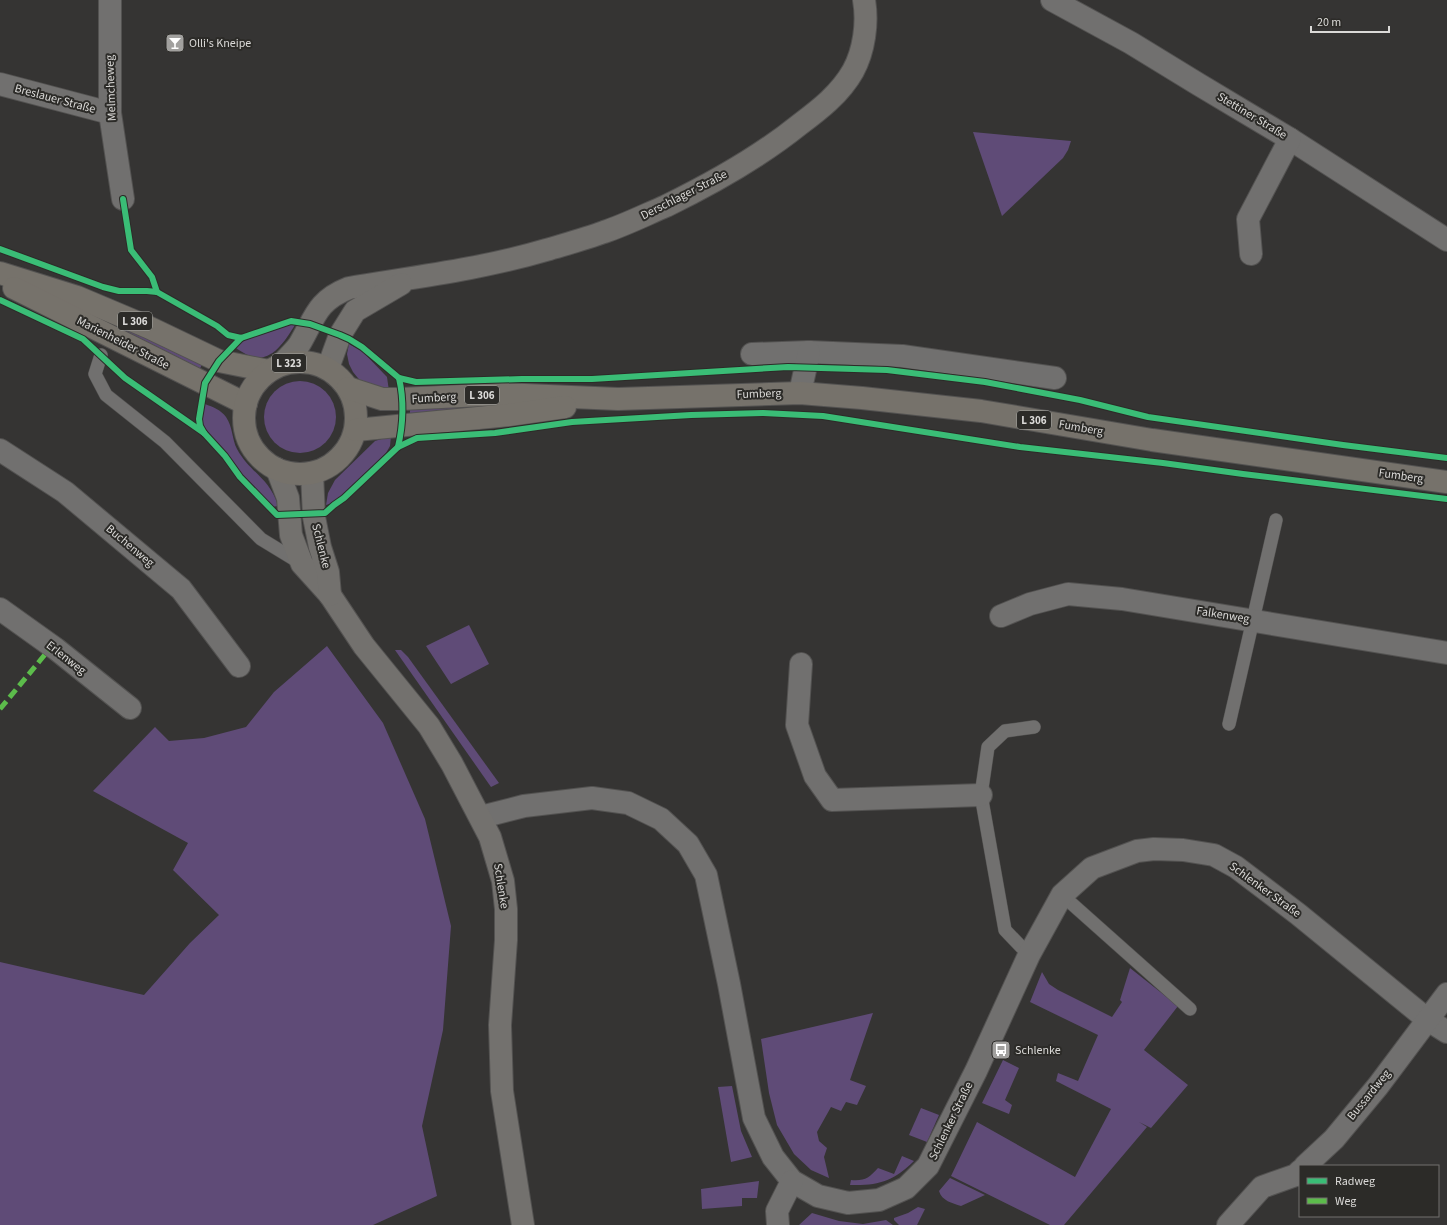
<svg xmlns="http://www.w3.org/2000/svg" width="1447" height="1225" font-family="'Source Sans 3',sans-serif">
	<rect width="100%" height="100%" fill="#353433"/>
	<!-- green -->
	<g fill="#5f4b77">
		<path d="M 973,132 L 1071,141 L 1068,150 L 1063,158 L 1002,216 Z"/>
		<path d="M 107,317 L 203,363 L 198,372 L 103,326 Z"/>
		<path d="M 288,324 L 295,325 C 286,339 273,362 253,357 C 246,355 239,350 233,346 L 266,330 Z"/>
		<path d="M 349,344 L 362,351 L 387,377 L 389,391 L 362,383 L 353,372 L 349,364 L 347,354 Z"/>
		<circle cx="300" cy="417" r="36"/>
		<path d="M 476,402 L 476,411 L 410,416 L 410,406 Z"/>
		<path d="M 205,404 C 213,407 221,410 226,417 C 233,427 232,440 237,449 C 250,473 270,478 278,506 L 272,507 L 268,504 L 236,469 L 218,443 L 204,429 L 201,417 L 202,411 Z"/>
		<path d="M 391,436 L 390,446 L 386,453 L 339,501 L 326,505 L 328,493 L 335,480 L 375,441 Z"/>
		<path d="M 469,625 L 489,664 L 451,684 L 426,646 Z"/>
		<path d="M 327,646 L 383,723 L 425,819 L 451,926 L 443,1030 L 422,1126 L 437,1196 L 373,1225 L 0,1225 L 0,962 L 144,995 L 190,943 L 219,915 L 173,870 L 188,843 L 93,791 L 155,727 L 169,741 L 204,738 L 246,727 L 274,692 Z"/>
		<path d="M 395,650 L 401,650 L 408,657 L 499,783 L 491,787 Z"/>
		<path d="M 1130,968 L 1178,1006 L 1144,1050 L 1188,1085 L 1151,1128 L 1139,1122 L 1147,1127 L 1064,1225 L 1050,1225 L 951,1176 L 977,1122 L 1075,1177 L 1111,1109 L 1056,1081 L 1058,1073 L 1078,1081 L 1098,1035 L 1030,1002 L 1042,972 L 1049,984 L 1058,990 L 1112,1017 L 1122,1002 L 1120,1000 Z"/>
		<path d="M 873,1013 L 850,1080 L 866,1086 L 857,1105 L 846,1102 L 841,1111 L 831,1107 L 817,1132 L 819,1141 L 827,1148 L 824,1157 L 829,1178 L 811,1170 L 794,1154 L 777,1125 L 769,1093 L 761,1039 Z"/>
		<path d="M 1003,1060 L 1019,1068 L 1005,1100 L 1012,1105 L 1009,1114 L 982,1103 Z"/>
		<path d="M 732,1086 L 741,1131 L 752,1157 L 731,1162 L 718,1087 Z"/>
		<path d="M 921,1108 L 939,1115 L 927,1142 L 909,1135 Z"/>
		<path d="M 902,1156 L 914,1161 C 894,1181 878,1186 850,1185 L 851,1180 C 865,1181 869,1178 878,1168 L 894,1174 Z"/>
		<path d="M 950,1178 L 985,1195 L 961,1206 C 952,1203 942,1201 939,1191 Z"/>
		<path d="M 759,1181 L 757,1198 L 742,1198 L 742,1206 L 702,1209 L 701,1189 Z"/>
		<path d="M 918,1207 L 925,1209 L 917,1225 L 899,1225 L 894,1220 L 894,1218 L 908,1213 Z"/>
		<path d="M 812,1213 L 839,1221 L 863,1224 L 886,1220 L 893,1225 L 799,1225 Z"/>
	</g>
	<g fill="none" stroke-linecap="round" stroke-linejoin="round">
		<!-- service casing -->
		<g stroke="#535251" stroke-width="14">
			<g id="service">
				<path d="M 101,355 L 95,374 L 106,395 L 165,442 L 261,539 L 302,564"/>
				<path d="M 1229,724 L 1276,520"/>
				<path d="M 1062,895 L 1190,1009"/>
				<path d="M 1029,955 L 1005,930 L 981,795 L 988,747 L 1005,731 L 1034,727"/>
			</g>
		</g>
		<!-- minor casing -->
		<g stroke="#535251" stroke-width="24">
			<g id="minor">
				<path d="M 110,0 L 110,113 L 123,199"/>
				<path d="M 1052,0 L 1131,43 L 1198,84 L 1290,139 L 1447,240"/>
				<path d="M 0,84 L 110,113"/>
				<path d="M 1251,254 L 1248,219 L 1290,139"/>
				<path d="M 752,354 L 809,352 L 902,356 L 1055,378"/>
				<path d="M 800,393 L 809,352"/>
				<path d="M 0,450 L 65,492 L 181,589 L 239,666"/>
				<path d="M 0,609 L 56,649 L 130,708"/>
				<path d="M 1001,616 L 1030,604 L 1068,594 L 1122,599 L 1447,653"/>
				<path d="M 801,664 L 797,725 L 815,776 L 832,800 L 981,795"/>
				<path d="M 481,817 L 524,806 L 592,798 L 628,803 L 661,819 L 688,844 L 706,875 L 729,984 L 754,1118 L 773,1157 L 792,1181 L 818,1196 L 848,1203 L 879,1200 L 906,1188 L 928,1166 L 976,1071 L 1029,955 L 1062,895 L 1092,868 L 1137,851 L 1154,849 L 1183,850 L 1214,855 L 1236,867 L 1298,914 L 1428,1020 L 1447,1032"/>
				<path d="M 1305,1166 L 1334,1139 L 1378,1086 L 1447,994"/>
				<path d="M 778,1225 L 777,1211 L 792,1181"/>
				<path d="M 1228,1225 L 1262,1187 L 1296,1175 L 1300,1171"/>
			</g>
		</g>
		<!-- secondary casing -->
		<g stroke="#535251" stroke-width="24">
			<g id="secondary">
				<path d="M 282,364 C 287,358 294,352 299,345 C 315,318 316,301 349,288 C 415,277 482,269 546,250 C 566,244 585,239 604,232 C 625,225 645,215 666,206 C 713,183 758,158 799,125 C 819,110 840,94 853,71 C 864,51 868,23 864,0"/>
				<path d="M 328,368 L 340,335 L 355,311 L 401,284"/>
				<path d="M 277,469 L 288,498 L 291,535 L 302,564 L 330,595 L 364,646 L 429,726 L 452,764 L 490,837 L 503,881 L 506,909 L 506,940 L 500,1025 L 502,1091 L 523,1225"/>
				<path d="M 312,473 L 314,517 L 320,547 L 328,572 L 330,595"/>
			</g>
		</g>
		<!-- primary casing -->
		<g stroke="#535251" stroke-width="24">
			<g id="primary">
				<path d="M 0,273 L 77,297 L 148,327 L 219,361 L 269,371"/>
				<path d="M 14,288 L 246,404"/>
				<circle cx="300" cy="418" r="56"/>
				<path d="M 348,388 L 382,399 L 401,399 L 502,394 L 618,399 L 800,393 L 862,398 L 981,411 L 1152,440 L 1447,482"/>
				<path d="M 356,430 L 509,415 L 565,407"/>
			</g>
		</g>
		<!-- service -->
		<use href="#service" stroke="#71706f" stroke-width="13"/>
		<!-- minor -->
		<use href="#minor" stroke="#71706f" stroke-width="22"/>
		<!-- secondary -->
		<use href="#secondary" stroke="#73716e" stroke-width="22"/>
		<!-- primary -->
		<use href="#primary" stroke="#76726b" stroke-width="22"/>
		<!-- quiet -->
		<path stroke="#5cbc4b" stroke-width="5" stroke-dasharray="10 5" stroke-linecap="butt" d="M 0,709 L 52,646"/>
		<!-- cycleway casing -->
		<g stroke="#2c2b28" stroke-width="8">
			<g id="cycleway">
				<path d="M 123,199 L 131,250 L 152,277 L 157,292"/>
				<path d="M 0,249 L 103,287 L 119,291 L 147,291 L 157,292 L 217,326 L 228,335 L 241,338 L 291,321 L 310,324 L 340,335 L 349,339 L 362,347 L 399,378 L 416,382 L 522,379 L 592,379 L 788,367 L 887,370 L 985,382 L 1080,400 L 1148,417 L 1343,445 L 1447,458"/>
				<path d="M 0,300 L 83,339 L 125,378 L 204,433 L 225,456 L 240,477 L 277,515 L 325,513 L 334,505 L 344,498 L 398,447 L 417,438 L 495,433 L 572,422 L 691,415 L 763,413 L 823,416 L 1020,447 L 1163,463 L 1243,474 L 1447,499"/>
				<path d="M 204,433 L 200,426 L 199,419 L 205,383 L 219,361 L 241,338"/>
				<path d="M 398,447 C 403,425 404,400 399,378"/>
			</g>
		</g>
		<!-- cycleway -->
		<use href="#cycleway" stroke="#3abd76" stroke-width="6"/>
	</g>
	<!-- icons -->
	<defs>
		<g id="bar-square" transform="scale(1)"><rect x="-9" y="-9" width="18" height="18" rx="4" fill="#a1a09e" stroke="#2c2b28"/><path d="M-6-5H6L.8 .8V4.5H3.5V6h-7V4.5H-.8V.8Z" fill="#fff"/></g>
		<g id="bus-square" transform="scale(1)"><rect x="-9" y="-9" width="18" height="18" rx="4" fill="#a1a09e" stroke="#2c2b28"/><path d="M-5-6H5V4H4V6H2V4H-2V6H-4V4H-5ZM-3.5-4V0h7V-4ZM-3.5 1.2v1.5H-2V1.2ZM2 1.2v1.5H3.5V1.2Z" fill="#fff"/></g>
	</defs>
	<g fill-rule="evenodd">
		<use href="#bar-square" x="175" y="43"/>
		<use href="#bus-square" x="1001" y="1050"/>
	</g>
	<g text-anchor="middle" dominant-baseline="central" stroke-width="4" stroke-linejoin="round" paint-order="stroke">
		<!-- shield labels -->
		<g fill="#2c2b28" stroke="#a6a6a3" stroke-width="1">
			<rect x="118" y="312" width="34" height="18" rx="3"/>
			<rect x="272" y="354" width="34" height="18" rx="3"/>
			<rect x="465" y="386" width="34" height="18" rx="3"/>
			<rect x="1017" y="411" width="34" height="18" rx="3"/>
		</g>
		<g font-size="11" font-weight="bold" fill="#dbdad8">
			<text x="135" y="321">L 306</text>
			<text x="289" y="363">L 323</text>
			<text x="482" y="395">L 306</text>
			<text x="1034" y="420">L 306</text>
		</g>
		<!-- poi labels -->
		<g font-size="12" fill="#dbdad8" stroke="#2c2b28" text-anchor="start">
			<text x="189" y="43">Olli's Kneipe</text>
			<text x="1015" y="1050">Schlenke</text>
		</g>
		<!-- street labels -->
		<g font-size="12" fill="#dbdad8" stroke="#2c2b28">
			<text transform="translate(111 88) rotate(-92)">Melmcheweg</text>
			<text transform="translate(55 99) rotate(15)">Breslauer Straße</text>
			<text transform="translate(1252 116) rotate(31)">Stettiner Straße</text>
			<text transform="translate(684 195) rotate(-27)">Derschlager Straße</text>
			<text transform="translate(123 343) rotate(27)">Marienheider Straße</text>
			<text transform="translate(759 394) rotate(-2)">Fumberg</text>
			<text transform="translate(434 398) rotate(-3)">Fumberg</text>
			<text transform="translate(1081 428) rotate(10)">Fumberg</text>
			<text transform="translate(1401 476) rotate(8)">Fumberg</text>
			<text transform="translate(130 546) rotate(40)">Buchenweg</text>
			<text transform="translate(321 546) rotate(76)">Schlenke</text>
			<text transform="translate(1223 615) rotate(9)">Falkenweg</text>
			<text transform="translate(66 658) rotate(38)">Erlenweg</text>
			<text transform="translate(501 886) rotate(81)">Schlenke</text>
			<text transform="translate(1265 890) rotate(36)">Schlenker Straße</text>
			<text transform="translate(1369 1095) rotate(-51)">Bussardweg</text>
			<text transform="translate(951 1121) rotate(-64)">Schlenker Straße</text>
		</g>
	</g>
	<!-- legend -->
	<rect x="1299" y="1165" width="140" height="52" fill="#2c2b28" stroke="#72716e"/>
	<rect x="1307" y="1178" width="20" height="6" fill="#3abd76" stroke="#72716e"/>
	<text x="1335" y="1185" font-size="12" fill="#dbdad8">Radweg</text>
	<rect x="1307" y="1198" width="20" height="6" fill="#5cbc4b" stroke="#72716e"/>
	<text x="1335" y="1205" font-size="12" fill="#dbdad8">Weg</text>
	<!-- scale -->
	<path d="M1311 26v6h78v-6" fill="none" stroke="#dbdad8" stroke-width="2"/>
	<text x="1317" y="26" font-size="12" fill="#dbdad8" stroke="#2c2b28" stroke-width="3" paint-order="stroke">20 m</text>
</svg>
